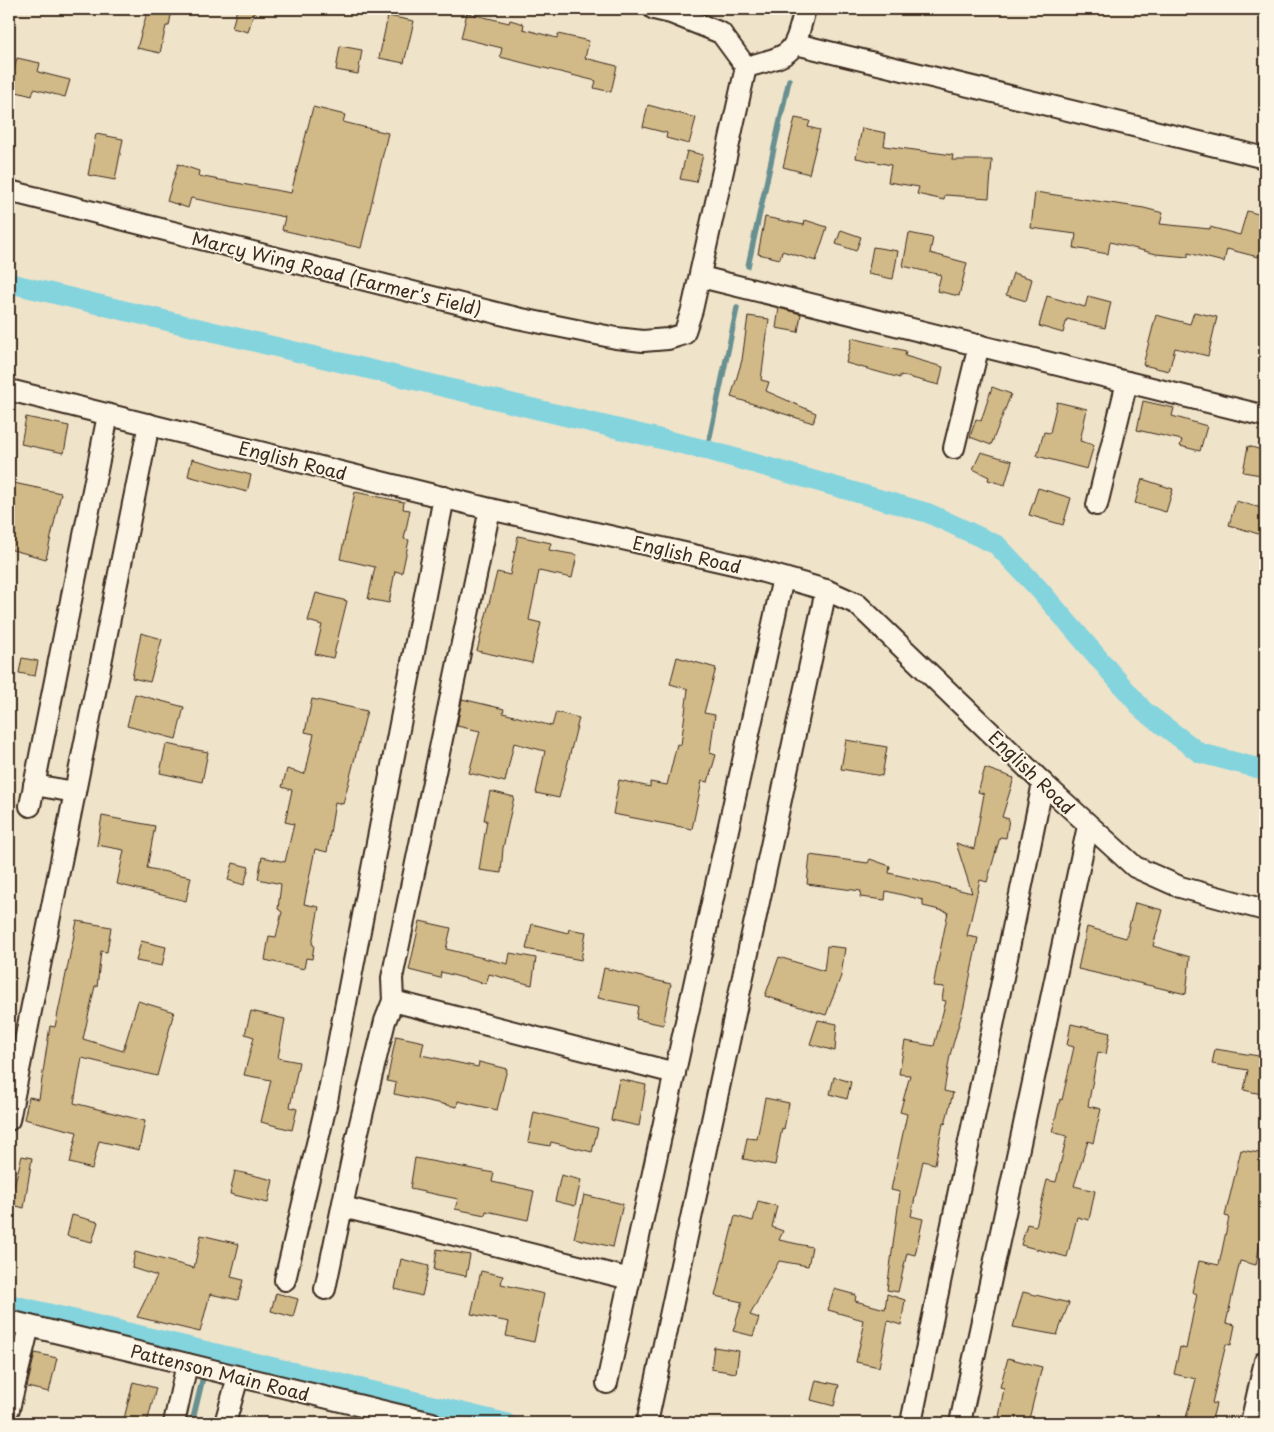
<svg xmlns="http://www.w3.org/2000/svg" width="1274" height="1432" font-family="'Playpen Sans',sans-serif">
	<rect width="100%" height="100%" fill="#efe3c9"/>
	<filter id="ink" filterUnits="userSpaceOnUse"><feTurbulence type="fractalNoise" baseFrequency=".02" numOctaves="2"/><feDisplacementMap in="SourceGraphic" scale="10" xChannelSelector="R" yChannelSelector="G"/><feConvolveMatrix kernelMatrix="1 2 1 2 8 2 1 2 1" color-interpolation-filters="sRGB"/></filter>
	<g filter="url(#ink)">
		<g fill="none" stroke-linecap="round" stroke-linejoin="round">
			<!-- stream -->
			<g stroke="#679091" stroke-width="5.5">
				<path d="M 748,266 L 789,80"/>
				<path d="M 707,450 L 737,308"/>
				<path d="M 192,1423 L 209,1352"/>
			</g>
			<!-- canal -->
			<g stroke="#84d4de" stroke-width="20">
				<path d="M 9,283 L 707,450 L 928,513 L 997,545 L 1038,588 L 1144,711 L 1200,753 L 1265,770"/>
				<path d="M 9,1304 L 506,1423"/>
			</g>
		</g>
		<!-- building -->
		<g fill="#d1b988" stroke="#3b2a1e">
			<path d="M 148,9 L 172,9 L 169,26 L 166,26 L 160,53 L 137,48 Z"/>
			<path d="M 237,9 L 255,9 L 248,32 L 232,28 Z"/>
			<path d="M 467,13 L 509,23 L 510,20 L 524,24 L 523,29 L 557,38 L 558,34 L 589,41 L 585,58 L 617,66 L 611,92 L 594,88 L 596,81 L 500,57 L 502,48 L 461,38 Z"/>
			<path d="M 388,16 L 414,21 L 404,63 L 379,58 Z"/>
			<path d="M 340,46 L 362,50 L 358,74 L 336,70 Z"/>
			<path d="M 17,58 L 40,63 L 38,72 L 70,80 L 65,97 L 34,89 L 32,96 L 9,90 Z"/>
			<path d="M 648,105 L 696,118 L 689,144 L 666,138 L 667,133 L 643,127 Z"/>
			<path d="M 313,107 L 345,115 L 343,122 L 388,133 L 361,248 L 282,230 L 285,217 L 191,198 L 188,208 L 167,201 L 178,164 L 199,171 L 198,176 L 291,193 Z"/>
			<path d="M 795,118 L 810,121 L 808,127 L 820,130 L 809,174 L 783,167 Z"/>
			<path d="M 862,128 L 886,133 L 884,146 L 953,155 L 952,160 L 992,160 L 989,198 L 945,195 L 944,200 L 917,194 L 919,187 L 888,182 L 891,165 L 856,158 Z"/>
			<path d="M 96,134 L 123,139 L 115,180 L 88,175 Z"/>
			<path d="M 687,151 L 703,155 L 696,182 L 680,179 Z"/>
			<path d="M 1035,192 L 1144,208 L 1163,213 L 1160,224 L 1210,229 L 1210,227 L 1240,235 L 1247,211 L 1265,216 L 1265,230 L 1258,257 L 1227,249 L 1224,262 L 1188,253 L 1188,257 L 1156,254 L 1110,242 L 1108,254 L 1074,248 L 1076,234 L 1031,228 Z"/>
			<path d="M 765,217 L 804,225 L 805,220 L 827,227 L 816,261 L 782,251 L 780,259 L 758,254 Z"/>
			<path d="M 841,230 L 861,237 L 856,251 L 836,244 Z"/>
			<path d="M 909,233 L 933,238 L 930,253 L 967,263 L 959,296 L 937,291 L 941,275 L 903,266 Z"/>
			<path d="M 873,247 L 898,251 L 893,279 L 868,274 Z"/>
			<path d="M 1013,273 L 1032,279 L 1026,301 L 1006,295 Z"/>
			<path d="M 1047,296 L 1085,307 L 1088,296 L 1111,302 L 1105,328 L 1067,319 L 1063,333 L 1039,326 Z"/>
			<path d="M 779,308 L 801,314 L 798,332 L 776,328 Z"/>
			<path d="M 1194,312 L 1217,317 L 1208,356 L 1175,348 L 1169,371 L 1143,365 L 1156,315 L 1190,324 Z"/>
			<path d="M 748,316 L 769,319 L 761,380 L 769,382 L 766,391 L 816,413 L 813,423 L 731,397 L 742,360 Z"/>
			<path d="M 852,338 L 906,351 L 905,356 L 943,367 L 939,385 L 900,375 L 900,378 L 846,363 Z"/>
			<path d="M 992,387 L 1011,394 L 991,445 L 970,437 L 976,419 L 981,421 Z"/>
			<path d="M 1143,401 L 1174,408 L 1172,416 L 1207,426 L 1200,451 L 1180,446 L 1182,440 L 1137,430 Z"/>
			<path d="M 1057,402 L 1087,409 L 1080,441 L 1094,445 L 1087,469 L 1037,456 L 1044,432 L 1050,433 Z"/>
			<path d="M 26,417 L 69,426 L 64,453 L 21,444 Z"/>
			<path d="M 1248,446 L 1265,451 L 1261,475 L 1243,472 Z"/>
			<path d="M 981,452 L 1012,461 L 1005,485 L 988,480 L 989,477 L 973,469 Z"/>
			<path d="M 192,459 L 251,475 L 247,492 L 188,476 Z"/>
			<path d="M 1142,479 L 1173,489 L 1166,512 L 1135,503 Z"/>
			<path d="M 9,482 L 61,493 L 46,559 L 9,549 L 12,526 L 9,526 Z"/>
			<path d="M 1038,488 L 1071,498 L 1063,525 L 1029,515 Z"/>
			<path d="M 355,492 L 404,502 L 403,509 L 410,510 L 404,539 L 409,540 L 402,573 L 395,571 L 389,603 L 368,599 L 375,567 L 340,559 Z"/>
			<path d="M 1236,501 L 1265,509 L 1265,536 L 1229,525 Z"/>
			<path d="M 518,536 L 551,543 L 549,550 L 577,555 L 572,578 L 539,571 L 529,620 L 541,623 L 532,663 L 477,651 L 497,572 L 510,575 Z"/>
			<path d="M 316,593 L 347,601 L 333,658 L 315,654 L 322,625 L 308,621 Z"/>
			<path d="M 141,633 L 162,639 L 150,682 L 132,678 Z"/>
			<path d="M 677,657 L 716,668 L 704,713 L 715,715 L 710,753 L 716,755 L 708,782 L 702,781 L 692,829 L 613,814 L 619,780 L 650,787 L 650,782 L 667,785 L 677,744 L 681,745 L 688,689 L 670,684 Z"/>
			<path d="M 22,658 L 38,661 L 35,676 L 19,673 Z"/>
			<path d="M 135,694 L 184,707 L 176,739 L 127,726 Z"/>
			<path d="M 312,699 L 367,711 L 343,804 L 335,802 L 327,852 L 315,849 L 304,904 L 319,907 L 312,944 L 314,945 L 312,959 L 306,958 L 304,969 L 265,960 L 269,936 L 276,937 L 282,912 L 278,909 L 281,884 L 258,879 L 262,857 L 285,862 L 294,824 L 285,822 L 292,790 L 282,787 L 287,769 L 304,774 L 306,771 L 314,734 L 305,732 Z"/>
			<path d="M 462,699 L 504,709 L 503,713 L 552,726 L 556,712 L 579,718 L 559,798 L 536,793 L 545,751 L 514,743 L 505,782 L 469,773 L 480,731 L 457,726 Z"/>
			<path d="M 846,740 L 887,747 L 882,776 L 841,769 Z"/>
			<path d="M 166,744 L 208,752 L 202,782 L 160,773 Z"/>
			<path d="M 985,768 L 1014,778 L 1002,817 L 1009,819 L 1006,838 L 1000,837 L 987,882 L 980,880 L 967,936 L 978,938 L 964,1006 L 950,1055 L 944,1091 L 953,1093 L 945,1124 L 943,1123 L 935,1164 L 923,1161 L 911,1216 L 923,1219 L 915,1255 L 907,1253 L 898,1292 L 887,1290 L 900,1192 L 891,1190 L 907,1114 L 900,1112 L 910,1075 L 899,1074 L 905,1041 L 934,1046 L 946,1001 L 942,1000 L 944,987 L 933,986 L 948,912 L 923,906 L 923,900 L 886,891 L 885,900 L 860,897 L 861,891 L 807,884 L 810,855 L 868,863 L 870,859 L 890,866 L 889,873 L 972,893 L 956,843 L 974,849 L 984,794 L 978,792 Z"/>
			<path d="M 490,791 L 514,797 L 503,848 L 501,873 L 479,870 L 487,820 L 484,820 Z"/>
			<path d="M 102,816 L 155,826 L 147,868 L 191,877 L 186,901 L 117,884 L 124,850 L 97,845 Z"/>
			<path d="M 233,863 L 249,867 L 244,885 L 228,880 Z"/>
			<path d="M 1135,903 L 1163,910 L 1153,946 L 1190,957 L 1186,994 L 1078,969 L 1087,927 L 1126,938 Z"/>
			<path d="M 77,921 L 111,927 L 107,952 L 101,951 L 97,987 L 95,986 L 83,1039 L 123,1051 L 138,1001 L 174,1012 L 157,1076 L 82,1058 L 74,1103 L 145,1121 L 139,1150 L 99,1141 L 92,1169 L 70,1163 L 77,1132 L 24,1119 L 29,1097 L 39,1099 L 50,1026 L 55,1027 Z"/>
			<path d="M 420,921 L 451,928 L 446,949 L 508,964 L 510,953 L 536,958 L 532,985 L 489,974 L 486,984 L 441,972 L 440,978 L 409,970 Z"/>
			<path d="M 532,924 L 568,933 L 569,929 L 586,932 L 581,960 L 526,949 Z"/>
			<path d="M 141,941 L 166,947 L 162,966 L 136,961 Z"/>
			<path d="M 827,946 L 845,948 L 841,976 L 826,1015 L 765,996 L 779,957 L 824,971 Z"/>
			<path d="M 604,968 L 671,984 L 663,1025 L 636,1019 L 638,1006 L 598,998 Z"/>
			<path d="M 251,1011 L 285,1019 L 278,1058 L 299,1062 L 290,1107 L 297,1109 L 292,1130 L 261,1122 L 271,1080 L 244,1075 L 254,1037 L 245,1034 Z"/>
			<path d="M 818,1020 L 837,1024 L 835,1051 L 810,1044 Z"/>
			<path d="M 1071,1024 L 1110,1033 L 1106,1054 L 1098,1052 L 1088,1106 L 1101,1109 L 1093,1143 L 1088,1141 L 1074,1186 L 1095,1191 L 1089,1220 L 1077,1217 L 1067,1257 L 1021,1245 L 1027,1224 L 1036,1226 L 1047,1180 L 1056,1182 L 1067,1136 L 1052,1132 L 1060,1099 L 1062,1100 L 1074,1047 L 1067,1045 Z"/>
			<path d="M 396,1036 L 424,1042 L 421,1055 L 478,1067 L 479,1062 L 507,1069 L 497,1110 L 458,1101 L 457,1107 L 394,1094 L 396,1083 L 387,1081 Z"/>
			<path d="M 1215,1049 L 1265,1057 L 1265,1095 L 1244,1090 L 1248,1070 L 1212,1064 Z"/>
			<path d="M 834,1077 L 851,1082 L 847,1099 L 830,1094 Z"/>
			<path d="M 619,1079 L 646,1085 L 639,1126 L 611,1120 Z"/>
			<path d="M 765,1098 L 789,1103 L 784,1129 L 782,1128 L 775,1165 L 743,1159 L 747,1138 L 757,1139 Z"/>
			<path d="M 534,1112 L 598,1128 L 592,1152 L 551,1142 L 550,1146 L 528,1142 Z"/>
			<path d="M 1241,1150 L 1265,1154 L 1259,1193 L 1265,1194 L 1265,1218 L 1256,1265 L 1240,1261 L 1226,1323 L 1235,1325 L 1231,1345 L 1226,1344 L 1212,1403 L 1216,1404 L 1211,1423 L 1205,1423 L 1186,1418 L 1196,1379 L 1174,1374 L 1180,1347 L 1186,1349 L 1197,1294 L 1192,1292 L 1199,1261 L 1219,1265 L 1229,1217 L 1225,1216 Z"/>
			<path d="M 22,1156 L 32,1158 L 24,1208 L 9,1204 Z"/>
			<path d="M 415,1158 L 494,1173 L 492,1182 L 534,1191 L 528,1220 L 486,1211 L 485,1215 L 455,1209 L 458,1199 L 410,1189 Z"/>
			<path d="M 235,1171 L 273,1180 L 268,1203 L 230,1194 Z"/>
			<path d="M 561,1175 L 581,1180 L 575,1206 L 555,1201 Z"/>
			<path d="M 584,1195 L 623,1204 L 613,1247 L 574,1238 Z"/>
			<path d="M 758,1201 L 777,1206 L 772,1227 L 783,1231 L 779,1240 L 812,1247 L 808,1266 L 779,1261 L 750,1315 L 759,1318 L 753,1336 L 733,1331 L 742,1302 L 715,1296 L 735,1216 L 753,1221 Z"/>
			<path d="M 72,1215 L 98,1222 L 92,1242 L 67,1236 Z"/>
			<path d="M 201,1235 L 239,1244 L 231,1277 L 243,1280 L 238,1300 L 210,1294 L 200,1332 L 137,1317 L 157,1276 L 132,1268 L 135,1252 L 194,1268 Z"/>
			<path d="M 437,1249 L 470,1255 L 466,1276 L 434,1270 Z"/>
			<path d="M 401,1259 L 429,1266 L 422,1296 L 395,1289 Z"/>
			<path d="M 481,1271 L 503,1276 L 501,1284 L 544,1294 L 534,1342 L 506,1336 L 509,1322 L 471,1314 Z"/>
			<path d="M 834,1289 L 856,1295 L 855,1301 L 885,1309 L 887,1294 L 905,1300 L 901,1325 L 888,1321 L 879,1367 L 856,1362 L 864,1326 L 862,1325 L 863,1320 L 828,1310 Z"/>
			<path d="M 1023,1292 L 1069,1303 L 1057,1335 L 1013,1327 Z"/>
			<path d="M 276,1293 L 298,1299 L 293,1317 L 271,1311 Z"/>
			<path d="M 714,1347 L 739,1351 L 736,1373 L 711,1369 Z"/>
			<path d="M 35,1353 L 57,1358 L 49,1392 L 27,1387 Z"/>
			<path d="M 1008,1358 L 1042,1367 L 1028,1423 L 998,1423 L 1004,1388 L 1000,1387 Z"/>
			<path d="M 816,1380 L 839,1385 L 834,1406 L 811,1400 Z"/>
			<path d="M 133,1382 L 156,1388 L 147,1423 L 123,1423 Z"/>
		</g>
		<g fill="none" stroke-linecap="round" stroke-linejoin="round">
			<!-- minor casing -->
			<g stroke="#3b2a1e" stroke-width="24">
				<g id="minor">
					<path d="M 654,9 L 671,13 L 721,33 L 746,67"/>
					<path d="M 796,44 L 1265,158"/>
					<path d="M 746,67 C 794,54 793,56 805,9"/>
					<path d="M 9,191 L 517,318 L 616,338 L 643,341 L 668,339 L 684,334 L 692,310 L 746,67"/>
					<path d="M 701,277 L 1265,416"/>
					<path d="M 9,390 L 490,509 L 746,567 L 826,590 L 857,604 L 1043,783 L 1135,867 L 1180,887 L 1265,910"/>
					<path d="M 954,448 L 979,345"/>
					<path d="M 1097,505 L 1127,382"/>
					<path d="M 34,785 L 75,792"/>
					<path d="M 30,806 L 108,415"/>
					<path d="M 393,1001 L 675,1073"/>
					<path d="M 9,1120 L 149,424"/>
					<path d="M 343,1207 L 630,1279"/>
					<path d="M 285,1280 L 327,1101 L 444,497"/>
					<path d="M 325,1289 L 356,1140 L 385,1021 L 393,1001 L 392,978 L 490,509"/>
					<path d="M 9,1321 L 432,1423"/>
					<path d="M 607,1383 L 783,578"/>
					<path d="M 9,1409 L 29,1326"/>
					<path d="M 174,1423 L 187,1364"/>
					<path d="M 225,1423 L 238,1377"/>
					<path d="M 647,1423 L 826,590"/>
					<path d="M 911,1423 L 1043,783"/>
					<path d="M 960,1423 L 1088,826"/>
					<path d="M 1251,1423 L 1265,1361"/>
				</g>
			</g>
			<!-- minor -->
			<use href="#minor" stroke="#fcf5e5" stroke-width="20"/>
		</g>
	</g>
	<g text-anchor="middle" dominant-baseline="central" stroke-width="4" stroke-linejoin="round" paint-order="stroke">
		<!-- street labels -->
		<g font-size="18" fill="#3b2a1e" stroke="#fcf5e5">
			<text transform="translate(337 273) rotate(14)">Marcy Wing Road (Farmer's Field)</text>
			<text transform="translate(293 460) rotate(14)">English Road</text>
			<text transform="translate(687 554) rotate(13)">English Road</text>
			<text transform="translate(1032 772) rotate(44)">English Road</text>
			<text transform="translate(220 1372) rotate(14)">Pattenson Main Road</text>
		</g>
	</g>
	<!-- margin -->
	<rect width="1274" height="1432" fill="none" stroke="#fcf5e5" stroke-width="30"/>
	<rect x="15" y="15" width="1244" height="1402" fill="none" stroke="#3b2a1e" stroke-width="2" filter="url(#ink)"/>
</svg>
